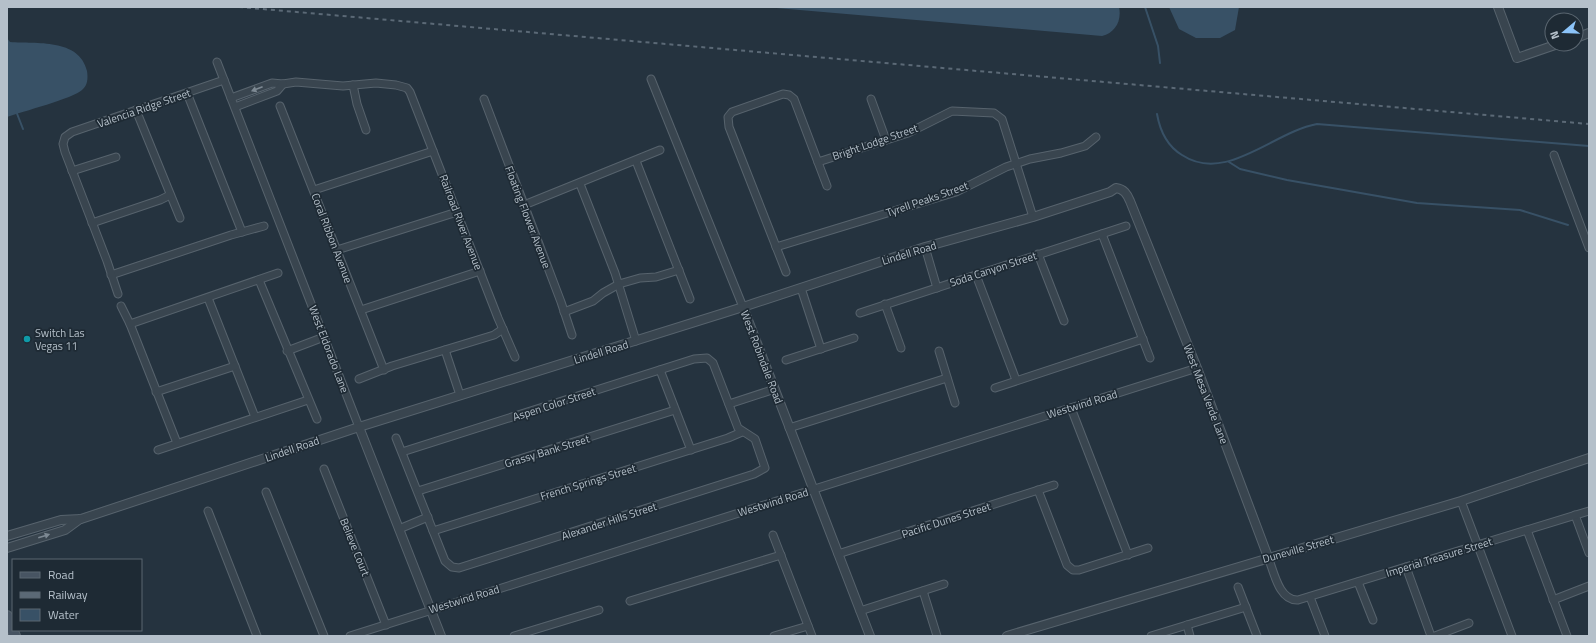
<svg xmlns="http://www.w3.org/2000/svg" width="1596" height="643" font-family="'Titillium Web',sans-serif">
	<rect width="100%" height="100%" fill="#25333f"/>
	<!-- water -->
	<g fill="#385166">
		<path d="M 765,7 L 1119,7 C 1122,21 1115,33 1102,36 Z"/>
		<path d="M 1169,7 L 1239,7 L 1235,30 L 1220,38 L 1196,38 L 1179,29 Z"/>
		<path d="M 7,38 L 10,42 C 36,44 79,38 87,71 C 88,78 88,85 82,90 C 74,98 21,112 7,117 Z"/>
	</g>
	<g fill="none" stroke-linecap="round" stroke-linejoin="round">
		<!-- stream -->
		<g stroke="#385166" stroke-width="2">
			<path d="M 1145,7 L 1158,46 L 1160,63"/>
			<path d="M 16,111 L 23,129"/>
			<path d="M 1157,114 C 1160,131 1167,146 1182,155 C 1226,184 1273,132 1317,124 L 1589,146"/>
			<path d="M 1229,162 L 1240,169 L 1287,180 L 1417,203 L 1520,210 L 1568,225"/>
		</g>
		<!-- minor casing -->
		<g stroke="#57636d" stroke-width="9">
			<g id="minor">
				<path d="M 217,62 L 359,427"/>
				<path d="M 651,79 L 743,307"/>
				<path d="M 353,85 L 357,104 L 366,130"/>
				<path d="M 187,93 L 242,232"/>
				<path d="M 231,98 L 272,83 L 283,84 L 296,82 L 343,86 L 376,83 L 396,85 L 407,88 L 410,92 L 498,318 L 515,357"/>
				<path d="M 484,99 L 561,302 L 572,335"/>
				<path d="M 871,99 L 886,140"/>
				<path d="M 280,106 L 384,370"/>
				<path d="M 235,107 L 277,91 L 283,84"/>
				<path d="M 136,110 L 180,218"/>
				<path d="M 1554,155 L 1589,248"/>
				<path d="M 636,161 L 690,299"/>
				<path d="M 818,162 L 908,133 L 952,111 L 994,113 L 1002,119 L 1033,217"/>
				<path d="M 72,171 L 116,157"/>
				<path d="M 580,184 L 615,273 L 636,341"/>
				<path d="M 314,190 L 433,151"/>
				<path d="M 524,205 L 660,150"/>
				<path d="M 92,223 L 160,200 L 170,195"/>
				<path d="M 1102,234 L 1150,358"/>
				<path d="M 776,247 L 956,192 L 1006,167 L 1030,159 L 1061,153 L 1085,146 L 1096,137"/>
				<path d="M 925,247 L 937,288"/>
				<path d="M 337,250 L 457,212"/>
				<path d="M 1038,254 L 1064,321"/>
				<path d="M 786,272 L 729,127 L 728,117 L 732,112 L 783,94 L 789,95 L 794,99 L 827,186"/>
				<path d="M 111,275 L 231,235 L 264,226"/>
				<path d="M 976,275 L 1016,380"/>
				<path d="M 259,280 L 317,419"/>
				<path d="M 801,288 L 821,349"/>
				<path d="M 118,294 L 107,261 L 65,152 L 63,144 L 65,137 L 72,132 L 224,80"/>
				<path d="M 208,298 L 255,417"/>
				<path d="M 885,304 L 901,348"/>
				<path d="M 121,306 L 130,324 L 177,443"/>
				<path d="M 361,310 L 480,271"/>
				<path d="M 564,312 L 593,301 L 603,293 L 619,284 L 640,278 L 656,277 L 679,270"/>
				<path d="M 860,313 L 1126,226"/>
				<path d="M 130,324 L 278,273"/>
				<path d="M 445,350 L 460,395"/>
				<path d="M 287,351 L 324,337"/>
				<path d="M 939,351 L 955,403"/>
				<path d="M 786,360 L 854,338"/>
				<path d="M 660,370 L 691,450"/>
				<path d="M 359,379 L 392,366 L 494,335 L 503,329"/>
				<path d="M 995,388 L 1143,339"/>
				<path d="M 156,392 L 235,366"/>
				<path d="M 729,404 L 775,389"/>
				<path d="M 1071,408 L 1128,555"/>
				<path d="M 789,428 L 947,378"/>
				<path d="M 396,438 L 445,561 L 452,567 L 459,568 L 754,474 L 765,468 L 755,439 L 738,428 L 713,363 L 707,358 L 694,359 L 402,452"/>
				<path d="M 158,450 L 308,400"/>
				<path d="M 324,469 L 386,625"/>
				<path d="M 1038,490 L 1067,565 L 1073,570 L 1079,570 L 1148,548"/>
				<path d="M 418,491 L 675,410"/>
				<path d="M 266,492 L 324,636"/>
				<path d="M 1461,501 L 1512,636"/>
				<path d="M 208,511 L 257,636"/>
				<path d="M 1575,515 L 1589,553"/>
				<path d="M 399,529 L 428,517"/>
				<path d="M 1527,530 L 1567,636"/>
				<path d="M 433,531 L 728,438 L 742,432"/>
				<path d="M 773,535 L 812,636"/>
				<path d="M 838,554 L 1054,485"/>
				<path d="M 1268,557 C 1274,572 1279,601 1298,600 L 1589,511"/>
				<path d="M 1406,567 L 1431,636"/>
				<path d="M 1358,582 L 1373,620"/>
				<path d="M 1238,587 L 1257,636"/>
				<path d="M 923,591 L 937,636"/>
				<path d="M 1310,597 L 1325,636"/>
				<path d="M 1553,600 L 1589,586"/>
				<path d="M 630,601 L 781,555"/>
				<path d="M 860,611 L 944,584"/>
				<path d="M 1187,625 L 1190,636"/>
				<path d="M 350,636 L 1197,368"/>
				<path d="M 514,636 L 599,610"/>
				<path d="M 774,636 L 808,626"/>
				<path d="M 1151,636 L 1246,607"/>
				<path d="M 1435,636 L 1469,623"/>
			</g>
		</g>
		<!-- tertiary casing -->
		<g stroke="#57636d" stroke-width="10">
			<g id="tertiary">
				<path d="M 1498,7 L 1517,58 L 1558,44"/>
				<path d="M 1576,38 L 1589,33"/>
				<path d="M 743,307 L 870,636"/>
				<path d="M 359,427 L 441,636"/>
				<path d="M 7,536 L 61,520 L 81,519 L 359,427 L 743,307 L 925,247 L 1033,217 L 1110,192 L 1116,188 C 1124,189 1127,194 1130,201 L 1197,368 L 1268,557"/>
				<path d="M 7,548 L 65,530 L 80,519"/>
				<path d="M 1007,636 L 1461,501 L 1589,458"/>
			</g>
		</g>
		<!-- secondary casing -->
		<g stroke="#57636d" stroke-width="12">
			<path id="secondary" d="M 7,616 L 15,636"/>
		</g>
		<!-- minor -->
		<use href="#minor" stroke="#39454f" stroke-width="7"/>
		<!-- tertiary -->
		<use href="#tertiary" stroke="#39454f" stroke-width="8"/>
		<!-- secondary -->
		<use href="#secondary" stroke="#475462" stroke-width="10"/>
		<!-- rail -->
		<path stroke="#5b6976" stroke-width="2" stroke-dasharray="4 4" stroke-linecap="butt" d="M 239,7 L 1589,124"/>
	</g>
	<!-- one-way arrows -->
	<defs><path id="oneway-solid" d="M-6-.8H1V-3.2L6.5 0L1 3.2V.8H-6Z"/></defs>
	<g fill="#7d8993">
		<use href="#oneway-solid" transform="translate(257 89) rotate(159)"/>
		<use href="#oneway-solid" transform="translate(44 536) rotate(-17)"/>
	</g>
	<!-- markers -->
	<circle fill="#0f9aa8" stroke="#1e2a34" stroke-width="1.5" cx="27" cy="339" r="4"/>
	<g text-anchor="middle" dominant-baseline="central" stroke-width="3.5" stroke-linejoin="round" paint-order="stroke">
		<!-- street labels -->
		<g font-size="11" fill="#b5c0ca" stroke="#1e2a34">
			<text transform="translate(144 108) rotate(-19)">Valencia Ridge Street</text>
			<text transform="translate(875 142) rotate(-19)">Bright Lodge Street</text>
			<text transform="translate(927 199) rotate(-19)">Tyrell Peaks Street</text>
			<text transform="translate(528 217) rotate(69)">Floating Flower Avenue</text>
			<text transform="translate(461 222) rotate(69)">Railroad River Avenue</text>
			<text transform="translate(332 238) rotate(69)">Coral Ribbon Avenue</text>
			<text transform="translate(909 253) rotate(-17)">Lindell Road</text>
			<text transform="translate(993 269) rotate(-18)">Soda Canyon Street</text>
			<text transform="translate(329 349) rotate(69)">West Eldorado Lane</text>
			<text transform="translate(601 352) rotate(-17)">Lindell Road</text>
			<text transform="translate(762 357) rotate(69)">West Robindale Road</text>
			<text transform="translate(1206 394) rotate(69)">West Mesa Verde Lane</text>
			<text transform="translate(554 404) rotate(-18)">Aspen Color Street</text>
			<text transform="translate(1082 404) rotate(-17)">Westwind Road</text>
			<text transform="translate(292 449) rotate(-19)">Lindell Road</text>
			<text transform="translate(547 451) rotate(-17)">Grassy Bank Street</text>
			<text transform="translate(588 482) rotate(-17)">French Springs Street</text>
			<text transform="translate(773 502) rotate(-17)">Westwind Road</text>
			<text transform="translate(946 520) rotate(-18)">Pacific Dunes Street</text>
			<text transform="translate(609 521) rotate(-18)">Alexander Hills Street</text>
			<text transform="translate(355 547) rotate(68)">Believe Court</text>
			<text transform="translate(1298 549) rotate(-16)">Duneville Street</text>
			<text transform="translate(1439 557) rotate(-17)">Imperial Treasure Street</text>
			<text transform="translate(464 599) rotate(-17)">Westwind Road</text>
		</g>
		<!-- poi labels -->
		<g font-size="11" fill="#b5c0ca" stroke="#1e2a34" text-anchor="start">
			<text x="35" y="333">Switch Las<tspan x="35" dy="13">Vegas 11</tspan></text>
		</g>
	</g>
	<!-- border -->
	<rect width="1596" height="643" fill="none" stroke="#b5c0ca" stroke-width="16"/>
	<!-- legend -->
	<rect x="12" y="559" width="130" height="72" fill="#1e2a34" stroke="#5a6670"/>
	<rect x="20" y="572" width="20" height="6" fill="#475462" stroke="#5a6670"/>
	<text x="48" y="579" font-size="12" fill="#b5c0ca">Road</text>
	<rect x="20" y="592" width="20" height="6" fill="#5b6976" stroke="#5a6670"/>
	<text x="48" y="599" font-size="12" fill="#b5c0ca">Railway</text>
	<rect x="20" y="609" width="20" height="12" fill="#385166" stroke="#5a6670"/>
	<text x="48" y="619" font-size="12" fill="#b5c0ca">Water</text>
	<!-- north arrow -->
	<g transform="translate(1564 32) rotate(251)"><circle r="19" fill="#1e2a34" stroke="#5a6670"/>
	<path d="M0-3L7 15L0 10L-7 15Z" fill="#8bc3f8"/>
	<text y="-6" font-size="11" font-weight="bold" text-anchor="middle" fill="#b5c0ca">N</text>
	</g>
</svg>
